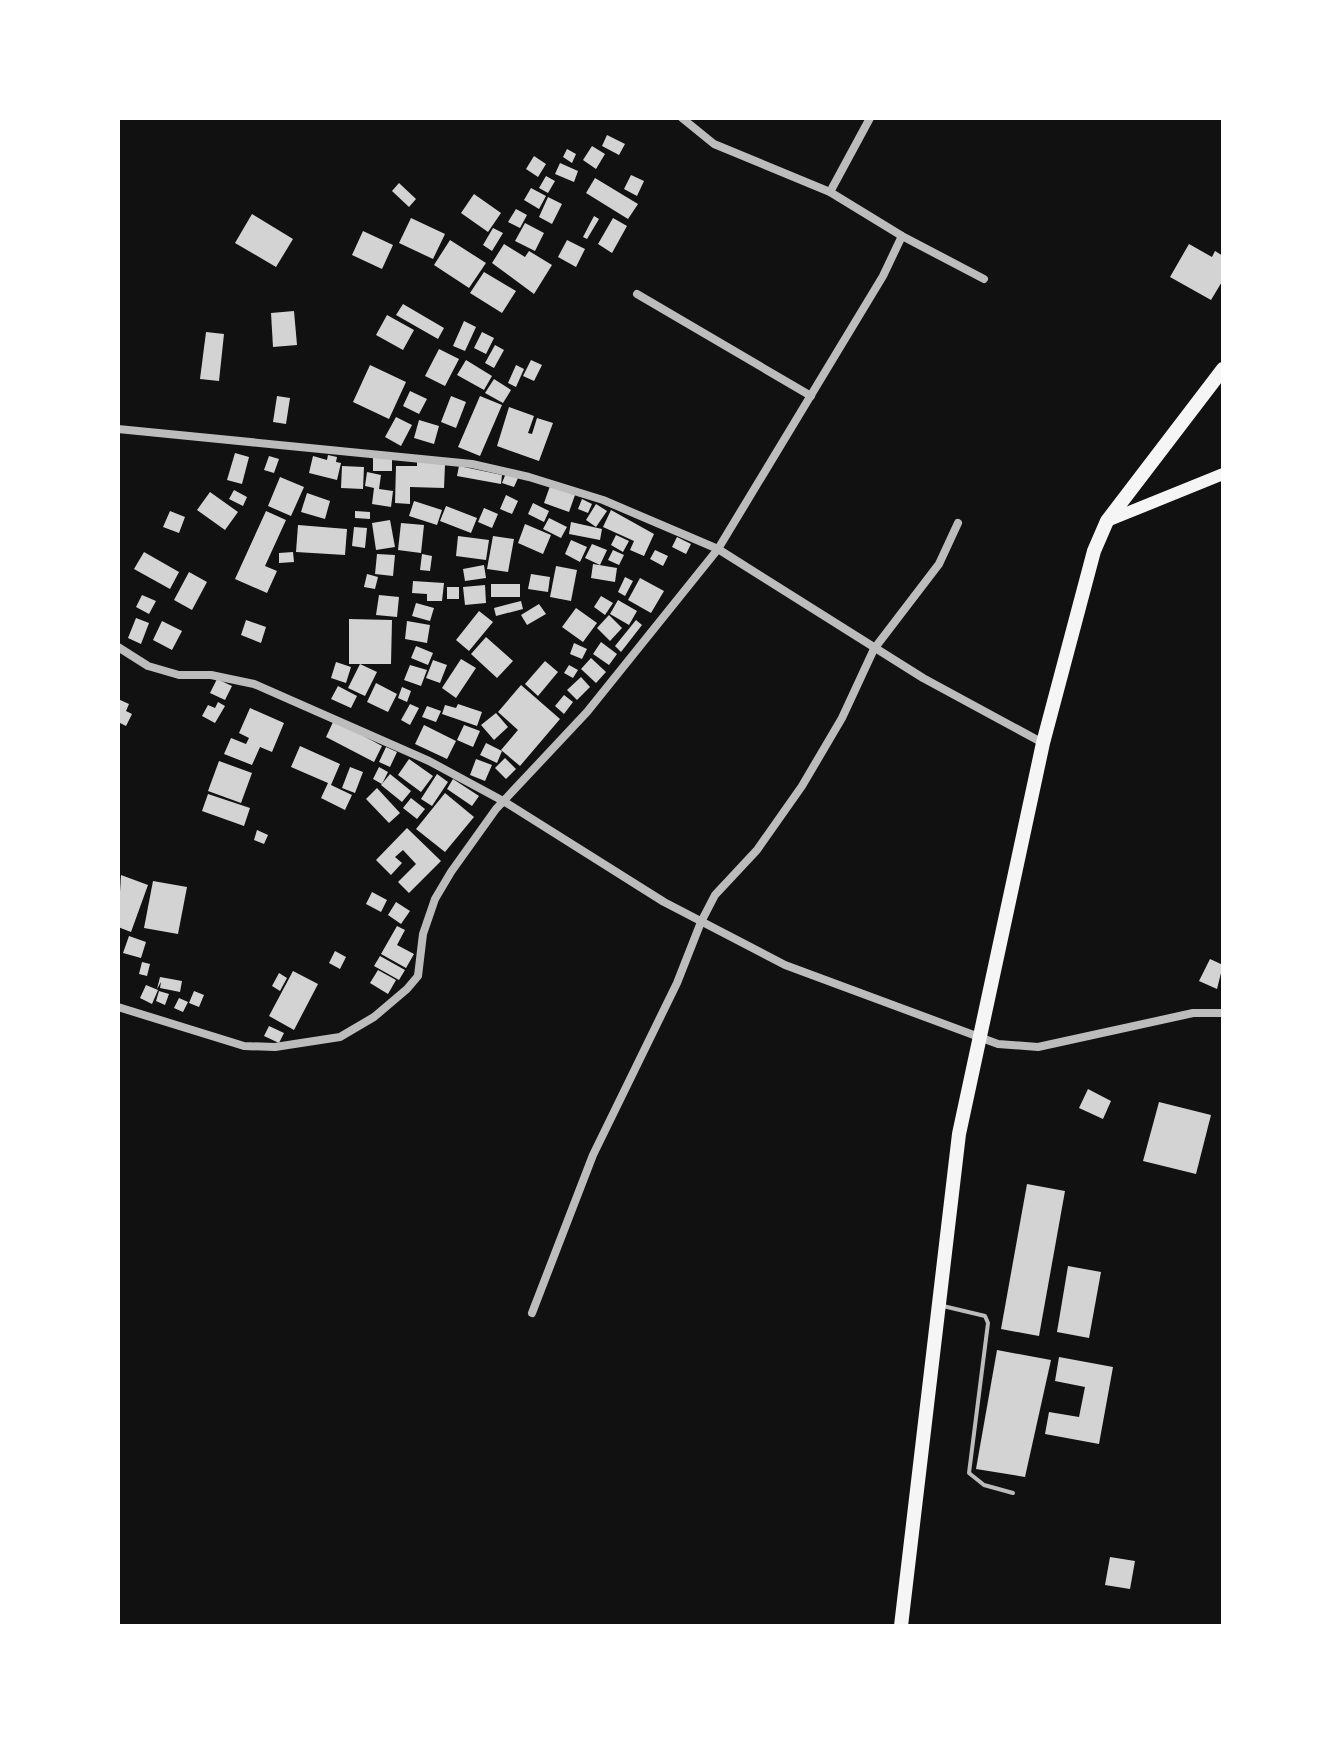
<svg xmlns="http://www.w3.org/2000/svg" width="1341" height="1744" font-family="Bitter,serif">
	<rect width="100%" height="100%" fill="#111"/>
	<!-- building -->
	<g fill="#d3d3d3">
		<path d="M 607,135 L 625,144 L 619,155 L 602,146 Z"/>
		<path d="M 592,146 L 605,154 L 596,169 L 583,160 Z"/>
		<path d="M 567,149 L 576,154 L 572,163 L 563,157 Z"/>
		<path d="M 534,156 L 546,164 L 538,177 L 526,169 Z"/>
		<path d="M 560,163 L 578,171 L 574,182 L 555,174 Z"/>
		<path d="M 631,175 L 644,181 L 637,196 L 624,189 Z"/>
		<path d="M 546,176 L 555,181 L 548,193 L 539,188 Z"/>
		<path d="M 595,178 L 638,204 L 628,219 L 586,193 Z"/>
		<path d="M 399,183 L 416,199 L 409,207 L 392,191 Z"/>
		<path d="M 531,188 L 546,196 L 539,209 L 524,200 Z"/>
		<path d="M 474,194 L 501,213 L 488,232 L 461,213 Z"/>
		<path d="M 548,197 L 562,204 L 552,224 L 539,217 Z"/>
		<path d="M 516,209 L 527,215 L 520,228 L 508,222 Z"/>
		<path d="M 252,214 L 293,239 L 276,267 L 235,243 Z"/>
		<path d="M 594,216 L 599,219 L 587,239 L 583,237 Z"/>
		<path d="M 411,218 L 445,234 L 433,259 L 399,243 Z"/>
		<path d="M 613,218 L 627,226 L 612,253 L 598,244 Z"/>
		<path d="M 525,223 L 544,233 L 535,251 L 515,241 Z"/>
		<path d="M 493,228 L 503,233 L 492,251 L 483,245 Z"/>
		<path d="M 363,231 L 393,245 L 382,269 L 352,255 Z"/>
		<path d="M 450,240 L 486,263 L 469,288 L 434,265 Z"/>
		<path d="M 567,240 L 585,249 L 576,267 L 558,257 Z"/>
		<path d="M 504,244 L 525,257 L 529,251 L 552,265 L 534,294 L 492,263 Z"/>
		<path d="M 1189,244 L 1212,257 L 1215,251 L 1223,256 L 1223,280 L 1211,300 L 1170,277 Z"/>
		<path d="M 484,272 L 516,291 L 502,313 L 470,293 Z"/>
		<path d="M 403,304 L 444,328 L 438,339 L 396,315 Z"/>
		<path d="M 294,311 L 297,345 L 273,347 L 271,313 Z"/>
		<path d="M 387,315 L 414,330 L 403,350 L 376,335 Z"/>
		<path d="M 464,321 L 476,327 L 465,351 L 453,346 Z"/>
		<path d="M 206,332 L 224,334 L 219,381 L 200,379 Z"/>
		<path d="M 482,332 L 494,338 L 486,354 L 474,348 Z"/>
		<path d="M 495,345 L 504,350 L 494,368 L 485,363 Z"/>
		<path d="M 439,349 L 459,359 L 445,386 L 425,376 Z"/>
		<path d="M 466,360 L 492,376 L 484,390 L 457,375 Z"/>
		<path d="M 531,360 L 542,365 L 534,381 L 523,376 Z"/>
		<path d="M 370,365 L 406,382 L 389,419 L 353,402 Z"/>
		<path d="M 516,365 L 524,369 L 516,387 L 508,383 Z"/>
		<path d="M 494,379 L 511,390 L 503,403 L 485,393 Z"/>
		<path d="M 410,391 L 427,399 L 419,414 L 403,406 Z"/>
		<path d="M 277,396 L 290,398 L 286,424 L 273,422 Z"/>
		<path d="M 451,396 L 466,402 L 456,428 L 441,422 Z"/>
		<path d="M 480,396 L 502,405 L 480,456 L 458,447 Z"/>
		<path d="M 509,407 L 534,416 L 528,433 L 532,434 L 537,418 L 553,423 L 539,461 L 497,446 Z"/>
		<path d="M 396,417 L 412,425 L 401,446 L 385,437 Z"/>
		<path d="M 419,420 L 439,426 L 434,444 L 414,438 Z"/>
		<path d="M 235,453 L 249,457 L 242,484 L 227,480 Z"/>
		<path d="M 328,455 L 337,457 L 336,462 L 341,463 L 337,480 L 309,473 L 313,456 L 327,460 Z"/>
		<path d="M 269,456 L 279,459 L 274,473 L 264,470 Z"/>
		<rect x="373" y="458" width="19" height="13"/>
		<path d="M 417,461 L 445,465 L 444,488 L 410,487 L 410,504 L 395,503 L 396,466 L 417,466 Z"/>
		<path d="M 342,466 L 364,467 L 363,489 L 341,488 Z"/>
		<path d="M 459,466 L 502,475 L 501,484 L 457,476 Z"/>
		<path d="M 367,472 L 381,475 L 379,489 L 393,491 L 391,507 L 372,504 L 374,488 L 365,486 Z"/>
		<path d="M 506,473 L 518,478 L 514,487 L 502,483 Z"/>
		<path d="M 280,477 L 304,487 L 291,516 L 268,506 Z"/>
		<path d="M 550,486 L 575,495 L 569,512 L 544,503 Z"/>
		<path d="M 234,490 L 247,497 L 243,506 L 229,499 Z"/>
		<path d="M 210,492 L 238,512 L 225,530 L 197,510 Z"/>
		<path d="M 307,493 L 330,501 L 325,519 L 301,512 Z"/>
		<path d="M 506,495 L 518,501 L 512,514 L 500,509 Z"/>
		<path d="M 582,499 L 592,504 L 588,513 L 578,509 Z"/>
		<path d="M 414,501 L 442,510 L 437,525 L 409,516 Z"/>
		<path d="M 533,503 L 549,511 L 544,522 L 528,514 Z"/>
		<path d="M 596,504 L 607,511 L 596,527 L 586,520 Z"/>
		<path d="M 446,506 L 477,518 L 471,533 L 440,521 Z"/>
		<path d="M 484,508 L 498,514 L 492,528 L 478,522 Z"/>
		<path d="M 611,510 L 654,534 L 644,556 L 630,550 L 634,541 L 603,527 Z"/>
		<path d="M 170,511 L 185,517 L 179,533 L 163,527 Z"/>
		<path d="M 266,511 L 286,520 L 265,566 L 277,571 L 267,593 L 235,579 Z"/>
		<path d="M 355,511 L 370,512 L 370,519 L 355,518 Z"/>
		<path d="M 549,518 L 567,527 L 561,538 L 543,529 Z"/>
		<path d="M 390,520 L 395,547 L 376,550 L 372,523 Z"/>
		<path d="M 571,522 L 602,529 L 600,540 L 569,534 Z"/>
		<path d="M 401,523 L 424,525 L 421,553 L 398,550 Z"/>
		<path d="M 525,524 L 551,535 L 543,554 L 518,543 Z"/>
		<path d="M 298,525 L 347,529 L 345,555 L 296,552 Z"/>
		<path d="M 354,527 L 367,528 L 365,548 L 352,546 Z"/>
		<path d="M 616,535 L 629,541 L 623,552 L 611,545 Z"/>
		<path d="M 458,536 L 489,540 L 486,560 L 456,556 Z"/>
		<path d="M 493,536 L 514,539 L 508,572 L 487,569 Z"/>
		<path d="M 677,537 L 691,544 L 686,554 L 672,547 Z"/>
		<path d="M 571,540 L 587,547 L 580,562 L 565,554 Z"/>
		<path d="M 592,544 L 607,550 L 600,565 L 585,558 Z"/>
		<path d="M 613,550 L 624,555 L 619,565 L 608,560 Z"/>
		<path d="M 655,550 L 668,556 L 663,566 L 650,559 Z"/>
		<path d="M 144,552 L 179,572 L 170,589 L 134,569 Z"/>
		<path d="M 293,552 L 294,562 L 279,563 L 279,553 Z"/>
		<path d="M 377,554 L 395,555 L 393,576 L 375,574 Z"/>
		<path d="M 422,554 L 432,556 L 430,571 L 420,570 Z"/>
		<path d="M 593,564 L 617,568 L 615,582 L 591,578 Z"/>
		<path d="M 484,565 L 486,578 L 465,581 L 463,569 Z"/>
		<path d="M 556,566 L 577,570 L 571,601 L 550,597 Z"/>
		<path d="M 189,572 L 207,582 L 192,610 L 174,600 Z"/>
		<path d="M 367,574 L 378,577 L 375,589 L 364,587 Z"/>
		<path d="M 531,574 L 550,577 L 548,592 L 528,589 Z"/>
		<path d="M 625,577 L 633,581 L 625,596 L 618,592 Z"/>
		<path d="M 640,578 L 664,591 L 651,613 L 628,600 Z"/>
		<path d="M 413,581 L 444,583 L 442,601 L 427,601 L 427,594 L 412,593 Z"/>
		<rect x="491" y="584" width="29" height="13"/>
		<path d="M 485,585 L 486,603 L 465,605 L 463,587 Z"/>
		<rect x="447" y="587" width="12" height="12"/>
		<path d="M 142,595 L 156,601 L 149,614 L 136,607 Z"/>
		<path d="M 379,595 L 399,597 L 397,617 L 376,615 Z"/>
		<path d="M 601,596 L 613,603 L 605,615 L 594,607 Z"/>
		<path d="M 618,600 L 637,611 L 629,625 L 610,614 Z"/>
		<path d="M 521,601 L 523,609 L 496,616 L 494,608 Z"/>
		<path d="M 416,603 L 434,608 L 430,621 L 412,616 Z"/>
		<path d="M 539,604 L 546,614 L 527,625 L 521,615 Z"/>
		<path d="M 576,608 L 597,623 L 583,642 L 562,627 Z"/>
		<path d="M 479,611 L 493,622 L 469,651 L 456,640 Z"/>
		<path d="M 609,615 L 622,628 L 610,641 L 597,628 Z"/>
		<path d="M 136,618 L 149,623 L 141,644 L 128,638 Z"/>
		<path d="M 349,619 L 392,620 L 391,664 L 349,664 Z"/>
		<path d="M 246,620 L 266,627 L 261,643 L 241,635 Z"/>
		<path d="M 636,620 L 642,625 L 621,652 L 615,646 Z"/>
		<path d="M 162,621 L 182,631 L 172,650 L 153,640 Z"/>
		<path d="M 407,621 L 430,625 L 427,643 L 405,639 Z"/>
		<path d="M 486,637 L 513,661 L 497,678 L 471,654 Z"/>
		<path d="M 601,642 L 617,654 L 609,665 L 593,654 Z"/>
		<path d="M 574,643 L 587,649 L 582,659 L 570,654 Z"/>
		<path d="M 416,646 L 433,653 L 428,665 L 411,658 Z"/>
		<path d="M 591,658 L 606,672 L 596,683 L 581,669 Z"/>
		<path d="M 461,659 L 476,668 L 456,698 L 442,688 Z"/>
		<path d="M 433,660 L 447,665 L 440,683 L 426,678 Z"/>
		<path d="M 545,661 L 558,672 L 538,696 L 525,684 Z"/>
		<path d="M 336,662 L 351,667 L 346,683 L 331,678 Z"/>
		<path d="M 360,664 L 377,672 L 365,696 L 348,688 Z"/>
		<path d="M 410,665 L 427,670 L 421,686 L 404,680 Z"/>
		<path d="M 569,665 L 578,670 L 573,678 L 564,673 Z"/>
		<path d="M 581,677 L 590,687 L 577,700 L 567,690 Z"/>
		<path d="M 217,679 L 232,686 L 225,700 L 210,693 Z"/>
		<path d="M 376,683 L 397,694 L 388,712 L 367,702 Z"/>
		<path d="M 521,685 L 560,719 L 520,766 L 501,750 L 518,730 L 498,712 Z"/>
		<path d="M 338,686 L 357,696 L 351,708 L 331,699 Z"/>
		<path d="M 402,687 L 411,691 L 407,702 L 398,698 Z"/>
		<path d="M 564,695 L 573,702 L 564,714 L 555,706 Z"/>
		<path d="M 118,699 L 129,704 L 126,711 L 132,714 L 126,726 L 118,722 Z"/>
		<path d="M 218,702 L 225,706 L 215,723 L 202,716 L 208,705 L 215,708 Z"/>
		<path d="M 410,704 L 419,708 L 410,725 L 401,720 Z"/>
		<path d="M 458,704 L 482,712 L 477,726 L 442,714 L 445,705 L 456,708 Z"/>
		<path d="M 427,706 L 441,711 L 436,722 L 422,717 Z"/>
		<path d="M 250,708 L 284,723 L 272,752 L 260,747 L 252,765 L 224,754 L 231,738 L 246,744 L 249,738 L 239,733 Z"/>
		<path d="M 496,713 L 508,727 L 494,740 L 481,725 Z"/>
		<path d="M 334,720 L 382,746 L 374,762 L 326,737 Z"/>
		<path d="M 424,725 L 456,741 L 447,759 L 415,744 Z"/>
		<path d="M 464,725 L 480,731 L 473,747 L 457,740 Z"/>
		<path d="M 486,743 L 502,751 L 497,763 L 480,755 Z"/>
		<path d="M 300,746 L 340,764 L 331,785 L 352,795 L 345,810 L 321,798 L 328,783 L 291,767 Z"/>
		<path d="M 386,747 L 397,752 L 390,767 L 379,762 Z"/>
		<path d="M 505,758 L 516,769 L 506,779 L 495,768 Z"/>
		<path d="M 409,759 L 433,776 L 421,792 L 398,775 Z"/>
		<path d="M 476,759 L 492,765 L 485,781 L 470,775 Z"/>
		<path d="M 219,761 L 252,773 L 241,803 L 208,791 Z"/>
		<path d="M 350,767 L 363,772 L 355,793 L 342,788 Z"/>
		<path d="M 379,767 L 388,772 L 382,784 L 373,779 Z"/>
		<path d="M 390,774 L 411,791 L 402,802 L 381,785 Z"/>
		<path d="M 437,774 L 448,782 L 432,806 L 421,799 Z"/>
		<path d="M 453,779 L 479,796 L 472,806 L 447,789 Z"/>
		<path d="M 377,788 L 400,813 L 389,823 L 366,799 Z"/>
		<path d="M 445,793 L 474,817 L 445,852 L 416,829 Z"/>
		<path d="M 208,794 L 250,808 L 244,826 L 202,811 Z"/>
		<path d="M 411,798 L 425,809 L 417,819 L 403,808 Z"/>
		<path d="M 407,828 L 441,861 L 409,893 L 398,882 L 416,864 L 403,850 L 395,857 L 402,863 L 391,875 L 376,860 Z"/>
		<path d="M 257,830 L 268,835 L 264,844 L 254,840 Z"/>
		<path d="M 121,875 L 148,885 L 131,932 L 118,927 Z"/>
		<path d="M 153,881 L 187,887 L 178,934 L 144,928 Z"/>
		<path d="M 372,892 L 387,900 L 381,912 L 366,904 Z"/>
		<path d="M 396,902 L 410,911 L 401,924 L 388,915 Z"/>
		<path d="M 397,926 L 405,930 L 397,945 L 414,954 L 406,968 L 381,954 Z"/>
		<path d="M 129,936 L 146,942 L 141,958 L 123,953 Z"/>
		<path d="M 335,951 L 346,957 L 340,969 L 329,963 Z"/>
		<path d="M 380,956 L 405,970 L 399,980 L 374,966 Z"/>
		<path d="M 1210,959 L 1223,965 L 1217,989 L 1199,981 Z"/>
		<path d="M 142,962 L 150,964 L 147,976 L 139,974 Z"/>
		<path d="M 378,970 L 396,980 L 388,994 L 370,983 Z"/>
		<path d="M 293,971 L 318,984 L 294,1030 L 269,1016 Z"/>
		<path d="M 279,973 L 287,978 L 280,991 L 272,986 Z"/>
		<path d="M 160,977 L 182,981 L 180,992 L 160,988 L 161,982 L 157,989 Z"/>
		<path d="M 146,985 L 158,990 L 152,1004 L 140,998 Z"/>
		<path d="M 159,991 L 169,994 L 165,1005 L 156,1001 Z"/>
		<path d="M 194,991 L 204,995 L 199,1007 L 189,1003 Z"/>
		<path d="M 179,998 L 188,1002 L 183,1012 L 174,1008 Z"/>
		<path d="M 269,1026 L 284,1033 L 279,1043 L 264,1036 Z"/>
		<path d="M 1088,1089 L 1111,1101 L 1103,1119 L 1079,1108 Z"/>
		<path d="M 1159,1102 L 1211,1115 L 1196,1174 L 1143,1161 Z"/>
		<path d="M 1027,1184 L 1065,1191 L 1039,1336 L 1001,1329 Z"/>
		<path d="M 1068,1266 L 1101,1272 L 1089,1338 L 1057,1332 Z"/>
		<path d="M 997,1350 L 1051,1360 L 1025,1477 L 976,1469 Z"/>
		<path d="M 1059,1357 L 1113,1367 L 1099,1444 L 1045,1434 L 1049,1412 L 1079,1417 L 1085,1387 L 1055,1381 Z"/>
		<path d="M 1110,1557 L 1135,1561 L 1130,1589 L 1105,1585 Z"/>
	</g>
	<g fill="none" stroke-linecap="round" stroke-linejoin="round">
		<!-- service -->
		<path stroke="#bcbcbc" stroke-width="4" d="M 943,1306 L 985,1316 L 988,1323 L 969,1473 L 984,1485 L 1013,1493"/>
		<!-- minor -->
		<g stroke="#bcbcbc" stroke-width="8">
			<path d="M 682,118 L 714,144 L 830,192 L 902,236 L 984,279"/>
			<path d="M 830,192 L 870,118"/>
			<path d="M 637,294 L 811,396"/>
			<path d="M 118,429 L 472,464 L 529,477 L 603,500 L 718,549 L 923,678 L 1043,743"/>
			<path d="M 118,647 L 148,666 L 179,675 L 211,675 L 254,684 L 429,761 L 505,802 L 664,902 L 785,965 L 998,1044 L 1038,1047 L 1193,1013 L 1223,1013"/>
			<path d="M 118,1007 L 244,1046 L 275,1047 L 340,1037 L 374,1017 L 407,989 L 418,976 L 423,934 L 435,899 L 451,872 L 496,809 L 587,712 L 718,549 L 883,276 L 902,236"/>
			<path d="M 532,1313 L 593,1155 L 677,983 L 701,922 L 715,895 L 757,850 L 802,786 L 842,718 L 874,649 L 939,564 L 958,523"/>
		</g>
		<!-- secondary -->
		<path stroke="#f5f5f5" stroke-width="12" d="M 1107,521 L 1223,474"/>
		<!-- trunk -->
		<path stroke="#f5f5f5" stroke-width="14" d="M 901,1626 L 959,1134 L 1043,743 L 1094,551 L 1107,521 L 1223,369"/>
	</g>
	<!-- border -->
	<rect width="1341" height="1744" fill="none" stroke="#ffffff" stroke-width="240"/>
</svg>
